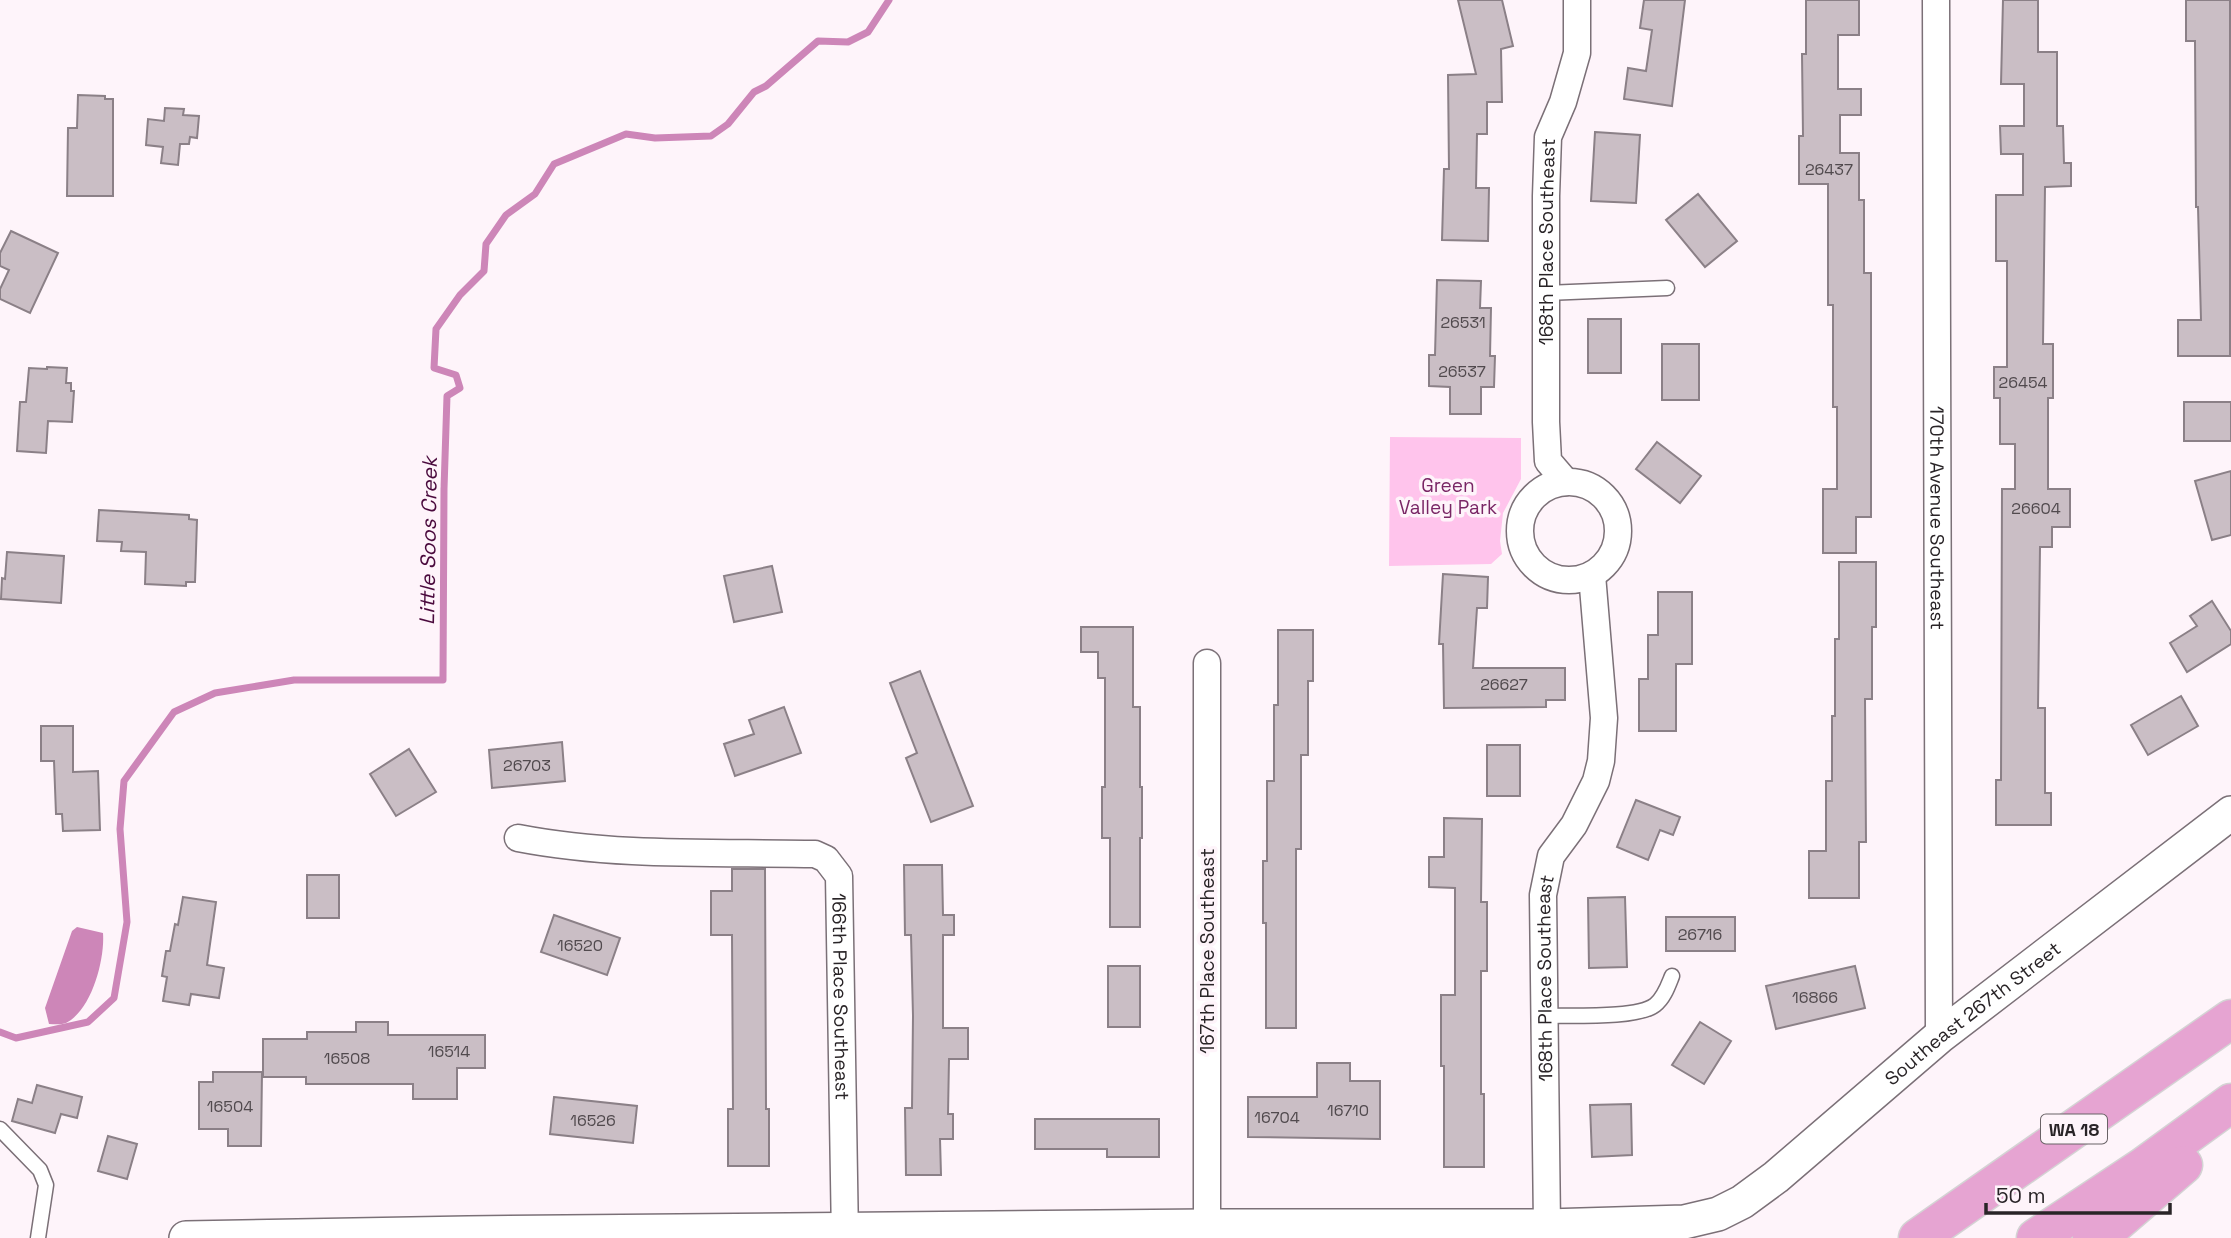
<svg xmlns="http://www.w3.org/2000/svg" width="2231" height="1238" font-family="'Space Grotesk',sans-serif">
	<rect width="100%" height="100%" fill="#fef4fa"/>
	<!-- green -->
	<path fill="#ffc4ec" d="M 1390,437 L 1521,438 L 1521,479 L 1503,513 L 1500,541 L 1502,554 L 1491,564 L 1389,566 Z"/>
	<!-- water -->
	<path fill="#cd86b8" d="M 77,927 L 103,933 C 105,959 92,1010 66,1023 C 61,1025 54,1024 49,1024 L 45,1008 L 72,931 Z"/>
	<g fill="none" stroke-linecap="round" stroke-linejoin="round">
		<!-- stream -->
		<path stroke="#cd86b8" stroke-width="7" d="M 0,1032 L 16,1038 L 88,1022 L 114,998 L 127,922 L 120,829 L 124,781 L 174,712 L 215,693 L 294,680 L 443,680 L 444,489 L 447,396 L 460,388 L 456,375 L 434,368 L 436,329 L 460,295 L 484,271 L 486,244 L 506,215 L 535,194 L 554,164 L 626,134 L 655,138 L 711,136 L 728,124 L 754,92 L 766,86 L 818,41 L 848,42 L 868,32 L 889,0"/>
	</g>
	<!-- building -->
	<g fill="#cabec5" stroke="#8b8087" stroke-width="2">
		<path d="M 1458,0 L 1502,0 L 1513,46 L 1501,49 L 1502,102 L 1487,102 L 1487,134 L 1477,134 L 1476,188 L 1489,188 L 1488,241 L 1442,240 L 1444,169 L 1449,169 L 1448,75 L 1476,74 Z"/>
		<path d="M 1644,0 L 1685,0 L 1672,106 L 1624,99 L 1628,68 L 1646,71 L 1652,30 L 1640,28 Z"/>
		<path d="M 1806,0 L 1859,0 L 1859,35 L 1838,35 L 1838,89 L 1861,89 L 1861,115 L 1840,115 L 1840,153 L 1859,153 L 1859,200 L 1864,200 L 1864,273 L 1871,273 L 1871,517 L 1856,517 L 1856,553 L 1823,553 L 1823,489 L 1837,489 L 1837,407 L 1833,407 L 1833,305 L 1828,305 L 1828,184 L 1799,184 L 1799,136 L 1803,136 L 1802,54 L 1806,54 Z"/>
		<path d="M 2003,0 L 2038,0 L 2038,52 L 2057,52 L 2057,126 L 2063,126 L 2064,163 L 2071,163 L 2071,186 L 2045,187 L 2043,344 L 2053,344 L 2053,398 L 2048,398 L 2048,489 L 2070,489 L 2070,527 L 2052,527 L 2052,547 L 2040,547 L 2038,708 L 2045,708 L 2045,793 L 2051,793 L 2051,825 L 1996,825 L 1996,780 L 2001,780 L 2002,489 L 2015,489 L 2015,444 L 2000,444 L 2000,398 L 1994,398 L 1994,367 L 2007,367 L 2007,261 L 1996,261 L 1996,195 L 2023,195 L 2023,154 L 2001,154 L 2000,126 L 2024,126 L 2024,84 L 2001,84 Z"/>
		<path d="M 2186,0 L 2230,0 L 2230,356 L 2178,356 L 2178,320 L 2201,320 L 2198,207 L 2196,207 L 2195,41 L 2186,41 Z"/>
		<path d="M 78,95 L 105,96 L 105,99 L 113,99 L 113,196 L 67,196 L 68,128 L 77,128 Z"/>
		<path d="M 165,108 L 184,109 L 183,115 L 199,116 L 197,138 L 190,137 L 189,144 L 180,144 L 178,165 L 161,163 L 163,147 L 146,145 L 148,119 L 164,121 Z"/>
		<path d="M 1595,132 L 1640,135 L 1636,203 L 1591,201 Z"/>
		<path d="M 1698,194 L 1737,241 L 1705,267 L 1666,220 Z"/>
		<path d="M 11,231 L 58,253 L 30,313 L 0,299 L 0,289 L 9,270 L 0,266 L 0,253 Z"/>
		<path d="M 1437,280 L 1481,281 L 1480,308 L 1491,308 L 1490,356 L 1495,356 L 1494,387 L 1481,387 L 1481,414 L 1450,414 L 1450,387 L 1429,386 L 1429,355 L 1435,355 Z"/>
		<rect x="1588" y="319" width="33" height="54"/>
		<rect x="1662" y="344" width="37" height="56"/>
		<path d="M 47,367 L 67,368 L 66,383 L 71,383 L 71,391 L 74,391 L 72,422 L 48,421 L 46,453 L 17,451 L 20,402 L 26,402 L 29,368 L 47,369 Z"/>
		<rect x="2184" y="402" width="47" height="39"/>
		<path d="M 1657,442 L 1701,476 L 1680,503 L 1636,469 Z"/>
		<path d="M 2231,471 L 2231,535 L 2212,540 L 2195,481 Z"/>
		<path d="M 99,510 L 189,515 L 189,519 L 197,520 L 195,582 L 186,582 L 186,586 L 145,584 L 146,552 L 121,551 L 122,542 L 97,541 Z"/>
		<path d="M 7,552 L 64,556 L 61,603 L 1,599 L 2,578 L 5,579 Z"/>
		<path d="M 1839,562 L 1876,562 L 1876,627 L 1872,627 L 1872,699 L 1865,699 L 1866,842 L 1859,842 L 1859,898 L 1809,898 L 1809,851 L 1826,851 L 1826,781 L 1832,781 L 1832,716 L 1835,716 L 1835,639 L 1839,639 Z"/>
		<path d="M 772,566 L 782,612 L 734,622 L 724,576 Z"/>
		<path d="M 1443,574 L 1488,577 L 1487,608 L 1477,608 L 1473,668 L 1565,668 L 1565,700 L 1546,700 L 1546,707 L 1444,708 L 1443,644 L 1439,644 Z"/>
		<path d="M 1658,592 L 1692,592 L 1692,664 L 1676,664 L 1676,731 L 1639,731 L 1639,679 L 1648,679 L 1648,635 L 1658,635 Z"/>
		<path d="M 2212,601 L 2231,631 L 2231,644 L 2187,672 L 2170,643 L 2197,626 L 2190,616 Z"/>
		<path d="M 1081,627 L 1133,627 L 1133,707 L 1140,707 L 1140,787 L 1142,787 L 1142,838 L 1140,838 L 1140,927 L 1110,927 L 1110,838 L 1102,838 L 1102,787 L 1105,787 L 1105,678 L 1098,678 L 1098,652 L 1081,652 Z"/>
		<path d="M 1278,630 L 1313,630 L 1313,681 L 1308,681 L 1308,755 L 1301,755 L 1301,849 L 1296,849 L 1296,1028 L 1266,1028 L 1266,923 L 1263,923 L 1263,861 L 1267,861 L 1267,781 L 1274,781 L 1274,705 L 1278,705 Z"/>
		<path d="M 920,671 L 973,806 L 931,822 L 906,758 L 917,753 L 890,683 Z"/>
		<path d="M 2181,696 L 2198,726 L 2148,755 L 2131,725 Z"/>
		<path d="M 784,707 L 801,753 L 735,776 L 724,744 L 754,734 L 749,720 Z"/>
		<path d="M 41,726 L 73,726 L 73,772 L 98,771 L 100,830 L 63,831 L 62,814 L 56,814 L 54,761 L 41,761 Z"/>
		<path d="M 562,742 L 565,781 L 492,788 L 489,750 Z"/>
		<rect x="1487" y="745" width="33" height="51"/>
		<path d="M 409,749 L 436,792 L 396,816 L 370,774 Z"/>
		<path d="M 1636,800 L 1680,817 L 1673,835 L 1660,830 L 1648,860 L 1617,847 Z"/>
		<path d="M 1444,818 L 1482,819 L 1481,902 L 1487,902 L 1487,971 L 1481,971 L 1481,1094 L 1484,1094 L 1484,1167 L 1444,1167 L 1444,1066 L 1441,1066 L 1441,995 L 1455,995 L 1455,888 L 1429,887 L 1429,857 L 1444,857 Z"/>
		<path d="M 904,865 L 942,865 L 943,915 L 954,915 L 954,935 L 943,935 L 943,1028 L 968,1028 L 968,1059 L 949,1059 L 948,1114 L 953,1114 L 953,1139 L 940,1139 L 941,1175 L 906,1175 L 905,1108 L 912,1108 L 913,1016 L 911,935 L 905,935 Z"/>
		<path d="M 732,869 L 765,869 L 766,1109 L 769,1109 L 769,1166 L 728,1166 L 728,1109 L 733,1109 L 732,935 L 711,935 L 711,891 L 732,891 Z"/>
		<rect x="307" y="875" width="32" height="43"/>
		<path d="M 183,897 L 216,902 L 207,965 L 224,968 L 219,998 L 191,994 L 189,1005 L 163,1001 L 167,977 L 162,976 L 166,951 L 170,951 L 175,924 L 178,925 Z"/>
		<path d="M 1625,897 L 1627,967 L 1589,968 L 1588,898 Z"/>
		<path d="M 554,915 L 620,938 L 607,975 L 541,952 Z"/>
		<rect x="1666" y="917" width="69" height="34"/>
		<rect x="1108" y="966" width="32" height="61"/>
		<path d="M 1855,966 L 1865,1008 L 1776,1029 L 1766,986 Z"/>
		<path d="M 356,1022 L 388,1022 L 388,1035 L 485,1035 L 485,1068 L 457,1068 L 457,1099 L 413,1099 L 413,1084 L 306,1084 L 306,1077 L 263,1077 L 263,1039 L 307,1039 L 307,1032 L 356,1032 Z"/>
		<path d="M 1700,1022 L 1731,1041 L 1704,1084 L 1672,1065 Z"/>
		<path d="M 1317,1063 L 1350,1063 L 1350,1081 L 1380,1081 L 1380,1139 L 1248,1137 L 1248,1097 L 1317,1097 Z"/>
		<path d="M 213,1072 L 262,1072 L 261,1146 L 228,1146 L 228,1129 L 199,1129 L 199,1082 L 213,1082 Z"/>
		<path d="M 37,1085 L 82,1097 L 77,1118 L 61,1114 L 55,1133 L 12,1121 L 18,1099 L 32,1103 Z"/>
		<path d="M 554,1097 L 637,1106 L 633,1143 L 550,1134 Z"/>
		<path d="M 1631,1104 L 1632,1155 L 1592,1157 L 1590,1105 Z"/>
		<path d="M 1035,1119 L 1159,1119 L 1159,1157 L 1107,1157 L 1107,1149 L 1035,1149 Z"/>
		<path d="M 108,1136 L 137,1144 L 127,1179 L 98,1171 Z"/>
	</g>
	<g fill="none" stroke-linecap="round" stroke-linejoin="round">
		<!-- service casing -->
		<g stroke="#7b7077" stroke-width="17">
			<g id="service">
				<path d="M 1546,293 L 1667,288"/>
				<path d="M 1544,1016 C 1569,1015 1637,1019 1655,1005 C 1664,998 1668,986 1672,976"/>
				<path d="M 0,1129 L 40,1170 L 46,1185 L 38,1238"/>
			</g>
		</g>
		<!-- minor casing -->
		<g stroke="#7b7077" stroke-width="29">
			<g id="minor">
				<path id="s1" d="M 1936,0 L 1939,1037"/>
				<path id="s2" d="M 1566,482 L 1548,461 L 1546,422 L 1546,196 L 1548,137 L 1563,102 L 1577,53 L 1577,0"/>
				<circle cx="1569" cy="531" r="49"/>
				<path d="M 1207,663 L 1207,1238"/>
				<path id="s3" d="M 518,838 C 616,857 716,852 815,854 L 826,859 L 839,876 L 845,1238"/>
				<path id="s4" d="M 1547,1226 L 1543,895 L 1551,856 L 1574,825 L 1596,781 L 1601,761 L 1604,718 L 1592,575"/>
			</g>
		</g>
		<!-- tertiary casing -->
		<g stroke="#7b7077" stroke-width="36">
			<g id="tertiary">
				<path id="s5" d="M 186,1238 L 468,1233 L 1207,1226 L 1547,1226 L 1684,1222 L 1718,1214 L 1742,1202 L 1776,1177 L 1939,1037 L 2231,813"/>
			</g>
		</g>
		<!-- motorway casing -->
		<g stroke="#d4d3d4" stroke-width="41">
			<g id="motorway">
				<path d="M 1918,1238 L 2231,1019"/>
				<path d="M 2036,1238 L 2143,1167 L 2231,1103"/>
				<path d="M 2092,1238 L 2113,1225 L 2183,1165"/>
			</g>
		</g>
		<!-- service -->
		<use href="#service" stroke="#fff" stroke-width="14"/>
		<!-- minor -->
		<use href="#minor" stroke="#fff" stroke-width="26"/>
		<!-- tertiary -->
		<use href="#tertiary" stroke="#fff" stroke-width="33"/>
		<!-- motorway -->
		<use href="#motorway" stroke="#e6a4d2" stroke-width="38"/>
	</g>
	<g text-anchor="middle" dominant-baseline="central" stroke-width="7" stroke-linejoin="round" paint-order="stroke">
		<!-- number labels -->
		<g font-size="16" fill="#514a4e">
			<text x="1829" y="169">26437</text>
			<text x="1463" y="322">26531</text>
			<text x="1462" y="371">26537</text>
			<text x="2023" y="382">26454</text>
			<text x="2036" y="508">26604</text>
			<text x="1504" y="684">26627</text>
			<text x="527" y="765">26703</text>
			<text x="1700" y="934">26716</text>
			<text x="580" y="945">16520</text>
			<text x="1815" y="997">16866</text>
			<text x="449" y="1051">16514</text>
			<text x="347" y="1058">16508</text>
			<text x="230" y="1106">16504</text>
			<text x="1348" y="1110">16710</text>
			<text x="1277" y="1117">16704</text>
			<text x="593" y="1120">16526</text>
		</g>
		<!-- shield labels -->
		<rect fill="#fef4fa" stroke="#696266" stroke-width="2" x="2041" y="1114.5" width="66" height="29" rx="5"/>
		<g font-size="18" font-weight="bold" fill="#292427">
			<text x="2074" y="1129">WA 18</text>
		</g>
		<!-- street labels -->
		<g font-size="19" fill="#292427" stroke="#fef4fa">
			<text stroke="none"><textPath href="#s2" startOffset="247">168th Place Southeast</textPath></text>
			<text stroke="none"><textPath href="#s1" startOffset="518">170th Avenue Southeast</textPath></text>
			<text transform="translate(1207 951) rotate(-90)">167th Place Southeast</text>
			<text stroke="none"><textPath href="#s4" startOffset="248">168th Place Southeast</textPath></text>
			<text stroke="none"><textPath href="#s3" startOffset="452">166th Place Southeast</textPath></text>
			<text stroke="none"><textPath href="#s5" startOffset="1858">Southeast 267th Street</textPath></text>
		</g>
		<!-- park labels -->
		<g font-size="19" fill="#792665" stroke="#fef4fa">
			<text x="1448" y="485">Green<tspan x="1448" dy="22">Valley Park</tspan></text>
		</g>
		<!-- water labels -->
		<g font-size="21" font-style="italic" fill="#4a0a3d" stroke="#fef4fa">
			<text transform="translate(428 541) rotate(-89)">Little Soos Creek</text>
		</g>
	</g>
	<!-- scale -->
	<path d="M1986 1203v10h184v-10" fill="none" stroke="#292427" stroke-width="3.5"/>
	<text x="1996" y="1203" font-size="21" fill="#292427" stroke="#fef4fa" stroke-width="5" paint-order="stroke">50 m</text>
</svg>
